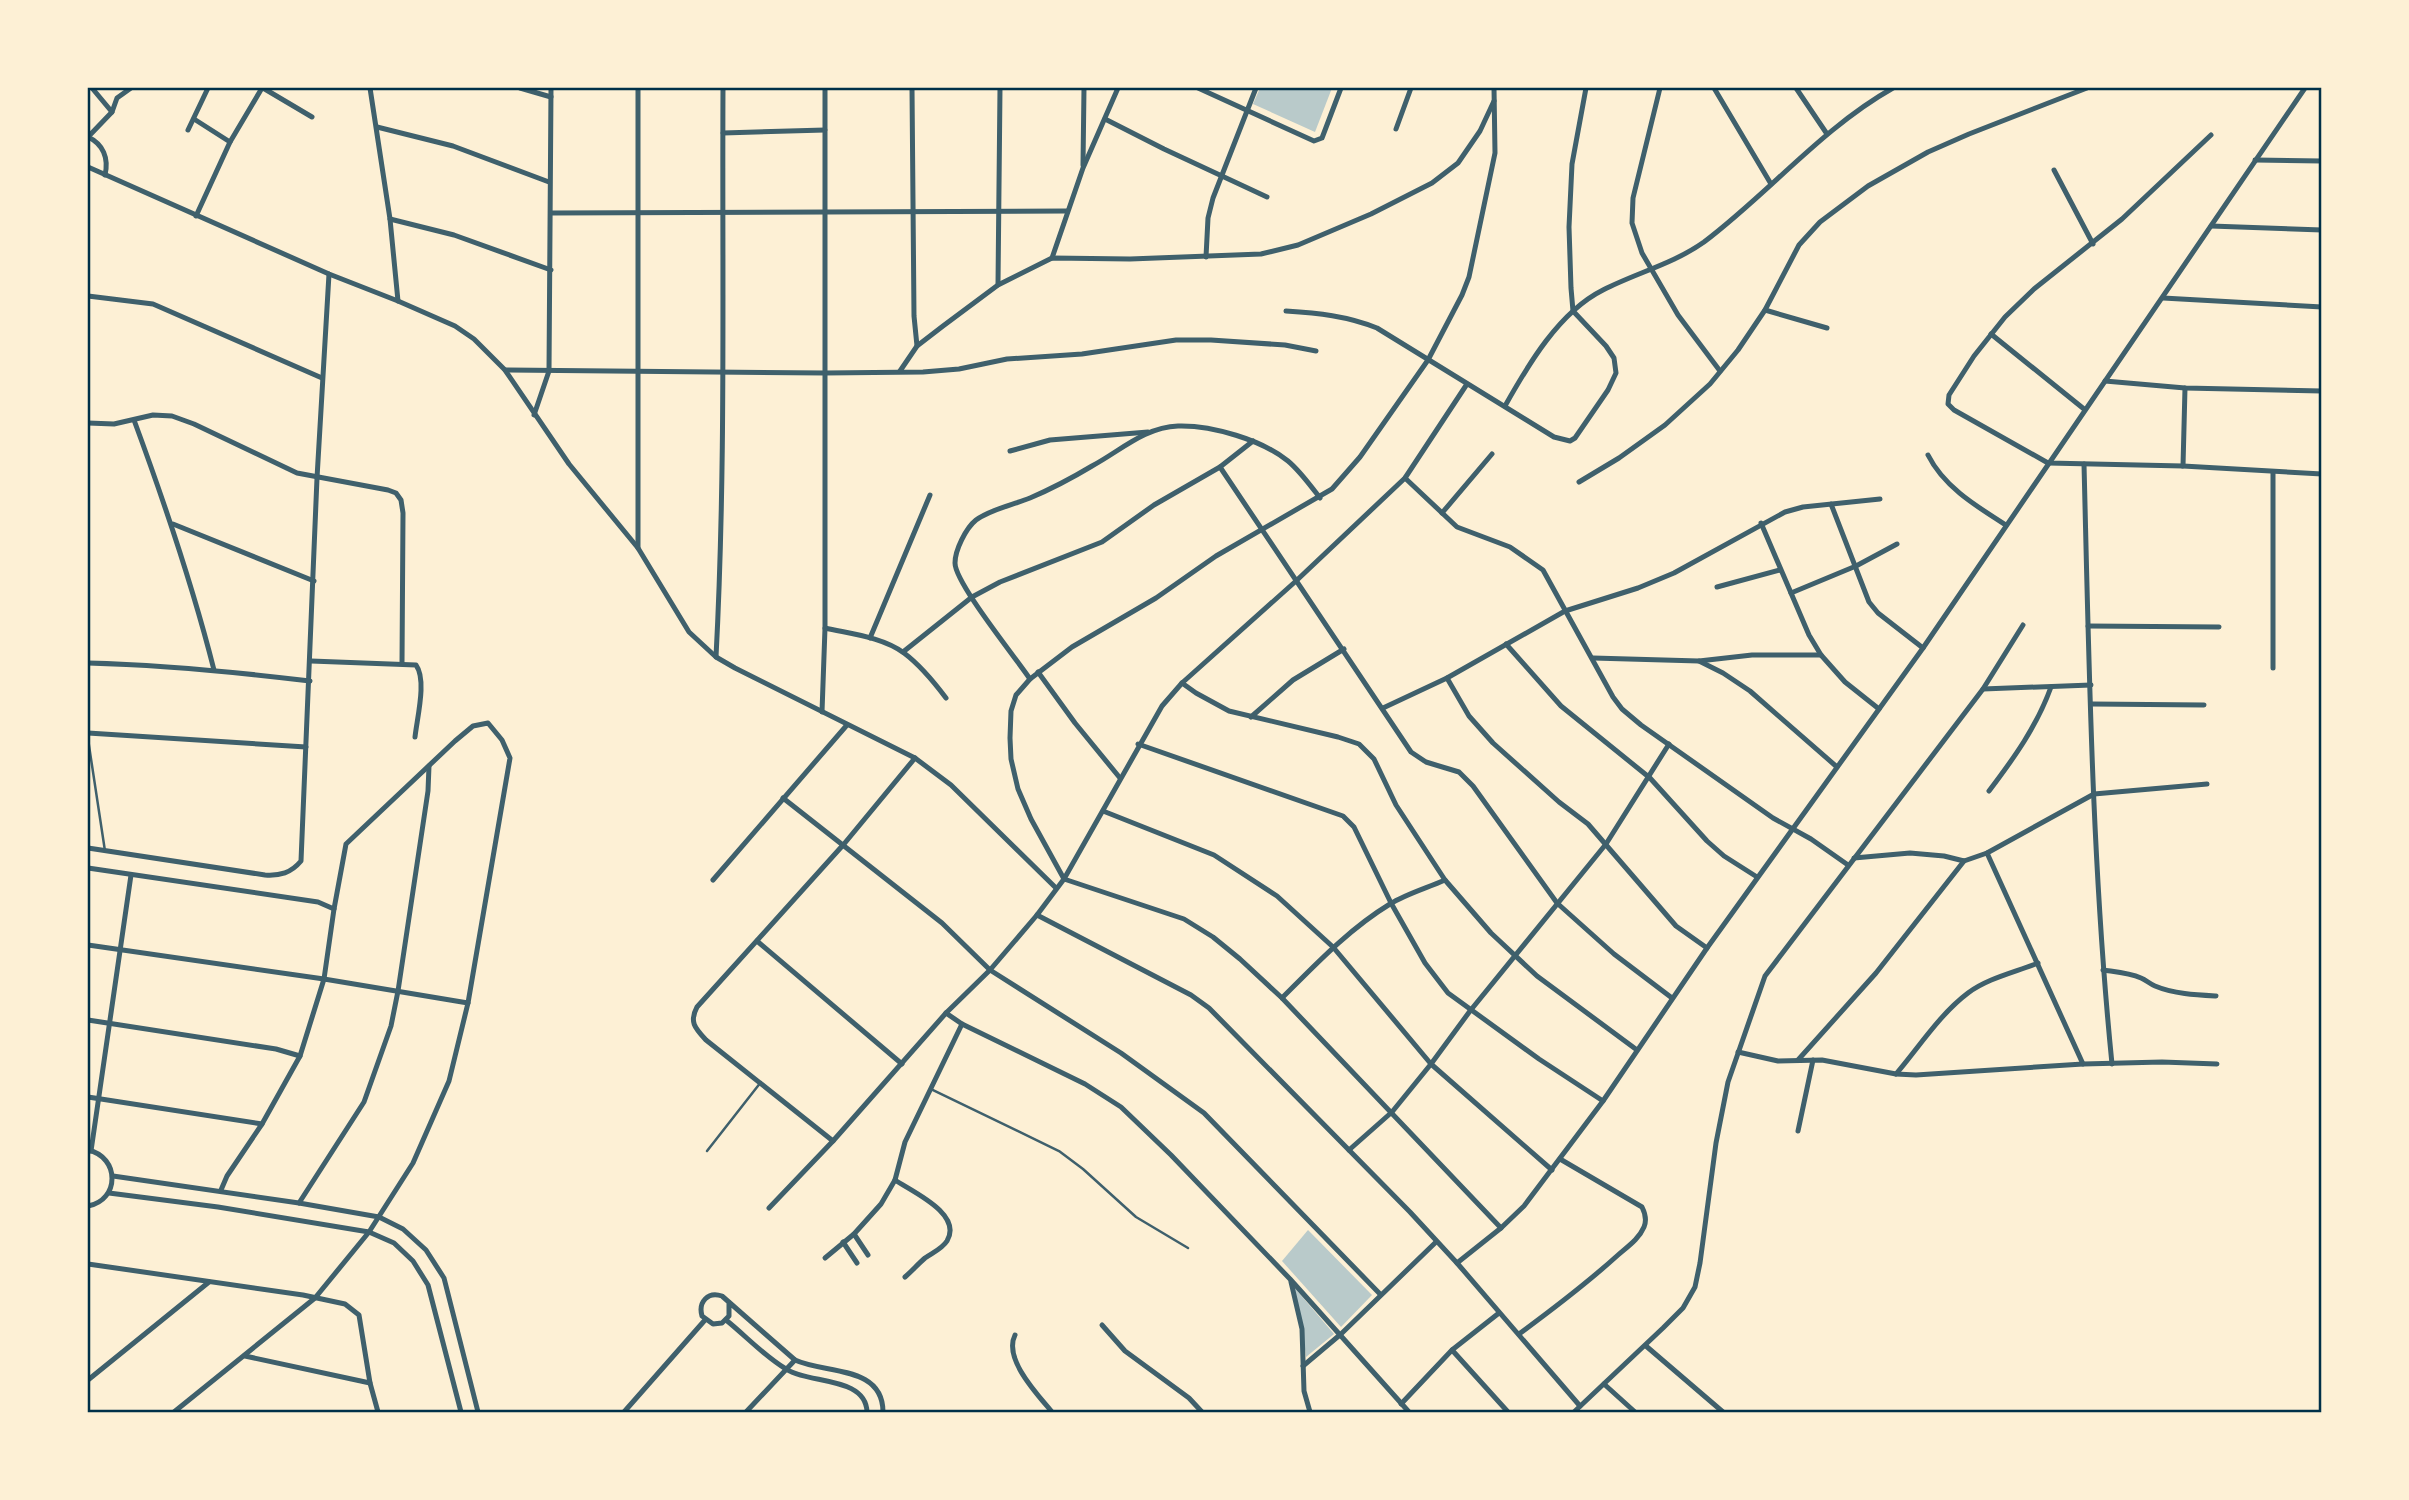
<svg xmlns="http://www.w3.org/2000/svg" width="2409" height="1500" font-family="Lato,sans-serif">
	<rect width="100%" height="100%" fill="#fdf0d5"/>
	<!-- green -->
	<g fill="#b9caca">
		<path d="M 1260,88 L 1332,88 L 1315,132 L 1253,104 Z"/>
		<path d="M 1308,1230 L 1372,1295 L 1341,1327 L 1282,1261 Z"/>
		<path d="M 1293,1286 L 1334,1334 L 1306,1357 L 1301,1318 Z"/>
	</g>
	<g fill="none" stroke-linecap="round" stroke-linejoin="round">
		<!-- service -->
		<g stroke="#3f606c" stroke-width="2.5">
			<path d="M 88,739 L 105,851"/>
			<path d="M 931,1089 L 1059,1151 L 1083,1169 L 1136,1217 L 1188,1248"/>
			<path d="M 707,1151 L 761,1082"/>
		</g>
		<!-- minor -->
		<g stroke="#3f606c" stroke-width="5">
			<path d="M 92,88 L 112,112"/>
			<path d="M 263,88 L 312,117"/>
			<path d="M 370,88 L 390,219 L 398,301"/>
			<path d="M 520,88 L 551,97"/>
			<path d="M 638,88 L 638,548"/>
			<path d="M 912,88 L 914,316 L 917,346"/>
			<path d="M 1198,88 L 1314,141 L 1322,138 L 1341,88"/>
			<path d="M 1660,88 L 1633,198 L 1632,223 L 1642,253 L 1678,315 L 1720,371"/>
			<path d="M 1714,88 L 1771,184"/>
			<path d="M 1796,88 L 1827,134"/>
			<path d="M 194,119 L 230,142"/>
			<path d="M 1105,119 L 1164,149 L 1267,197"/>
			<path d="M 377,127 L 453,146 L 549,182"/>
			<path d="M 1396,129 L 1411,88"/>
			<path d="M 188,130 L 208,88"/>
			<path d="M 723,133 L 825,130"/>
			<path d="M 2211,135 L 2122,219 L 2034,289 L 2005,317 L 1974,356 L 1949,395 L 1948,404 L 1954,410 L 2048,463 L 2183,466 L 2322,474"/>
			<path d="M 88,137 L 112,112 L 117,98 L 131,88"/>
			<path d="M 88,137 C 103,144 109,158 105,175"/>
			<path d="M 2255,160 L 2322,161"/>
			<path d="M 1083,165 L 1084,88"/>
			<path d="M 88,167 L 329,274 L 398,301 L 455,326 L 474,339 L 505,370 L 569,464 L 638,548 L 689,632 L 716,657 L 735,668 L 915,758 L 951,785 L 1056,888"/>
			<path d="M 2054,170 L 2093,244"/>
			<path d="M 551,213 L 1067,211"/>
			<path d="M 196,216 L 230,142 L 262,88"/>
			<path d="M 390,219 L 454,235 L 551,270"/>
			<path d="M 2211,226 L 2322,230"/>
			<path d="M 1206,257 L 1208,218 L 1213,198 L 1256,88"/>
			<path d="M 1052,258 L 1083,168 L 1118,88"/>
			<path d="M 998,285 L 1000,88"/>
			<path d="M 88,296 L 153,304 L 322,378"/>
			<path d="M 2163,298 L 2322,307"/>
			<path d="M 1765,310 L 1827,328"/>
			<path d="M 1286,311 C 1318,313 1347,316 1377,328 L 1554,437 L 1570,441 L 1575,438 L 1608,390 L 1616,373 L 1614,358 L 1606,346 L 1573,311 L 1571,288 L 1569,227 L 1572,164 L 1586,88"/>
			<path d="M 1991,334 L 2084,409"/>
			<path d="M 505,370 L 825,373 L 923,372 L 959,369 L 1007,359 L 1082,354 L 1176,340 L 1211,340 L 1285,345 L 1316,351"/>
			<path d="M 900,371 L 917,346 L 943,326 L 998,285 L 1052,258 L 1130,259 L 1261,254 L 1298,245 L 1371,214 L 1432,183 L 1458,163 L 1480,131 L 1494,101"/>
			<path d="M 2105,381 L 2185,388 L 2322,391"/>
			<path d="M 1505,406 C 1528,365 1559,312 1603,290 C 1636,273 1673,264 1704,242 C 1769,193 1822,128 1893,88"/>
			<path d="M 534,415 L 549,371 L 551,88"/>
			<path d="M 134,420 C 165,504 192,583 214,670"/>
			<path d="M 88,423 L 114,424 L 153,415 L 172,416 L 194,424 L 297,473 L 388,490 L 396,493 L 401,500 L 403,513 L 402,663"/>
			<path d="M 1010,451 L 1050,440 L 1148,432"/>
			<path d="M 1928,455 C 1944,487 1976,506 2006,525"/>
			<path d="M 2084,464 C 2089,664 2092,865 2112,1064"/>
			<path d="M 2183,466 L 2185,388"/>
			<path d="M 1220,467 L 1411,752 L 1426,762 L 1459,772 L 1473,786 L 1557,903 L 1614,954 L 1672,998"/>
			<path d="M 2273,472 L 2273,668"/>
			<path d="M 1405,478 L 1457,527 L 1510,547 L 1543,570 L 1613,697 L 1622,709 L 1641,725 L 1773,818 L 1811,839 L 1848,865"/>
			<path d="M 1579,482 L 1619,458 L 1665,425 L 1710,384 L 1738,350 L 1765,310 L 1799,245 L 1820,222 L 1868,186 L 1928,152 L 1969,134 L 2087,88"/>
			<path d="M 1831,504 L 1869,602 L 1878,613 L 1923,648"/>
			<path d="M 1442,513 L 1492,454"/>
			<path d="M 1761,523 L 1809,635 L 1821,655 L 1845,682 L 1879,709"/>
			<path d="M 173,524 L 314,581"/>
			<path d="M 1717,587 L 1780,570"/>
			<path d="M 1791,593 L 1856,566 L 1897,544"/>
			<path d="M 2088,626 L 2219,627"/>
			<path d="M 825,628 C 851,634 882,637 904,653 C 920,665 934,682 946,698"/>
			<path d="M 870,638 L 930,495"/>
			<path d="M 1506,644 L 1561,706 L 1650,778 L 1707,841 L 1724,856 L 1757,877"/>
			<path d="M 903,652 L 972,597 L 1000,582 L 1102,542 L 1154,505 L 1220,467 L 1253,441"/>
			<path d="M 716,657 C 726,467 722,277 723,88"/>
			<path d="M 1593,658 L 1699,661 L 1723,673 L 1750,691 L 1837,767"/>
			<path d="M 311,661 L 416,665 C 427,680 417,718 415,737"/>
			<path d="M 1699,661 L 1752,655 L 1821,655"/>
			<path d="M 88,663 C 162,665 236,672 310,681"/>
			<path d="M 1038,672 L 1075,723 L 1120,778"/>
			<path d="M 1447,678 L 1469,716 L 1493,743 L 1559,802 L 1588,824 L 1676,926 L 1707,948"/>
			<path d="M 1030,679 C 1016,658 955,583 955,563 C 955,550 966,528 976,520 C 991,509 1013,505 1030,498 C 1051,489 1072,478 1092,466 C 1120,451 1145,427 1178,426 C 1212,425 1262,440 1288,461 C 1300,471 1310,485 1320,498"/>
			<path d="M 1182,683 L 1196,693 L 1229,711 L 1338,737 L 1359,744 L 1374,759 L 1396,805 L 1445,880 L 1491,933 L 1537,976 L 1637,1050"/>
			<path d="M 1983,689 L 2091,685"/>
			<path d="M 2092,704 L 2204,705"/>
			<path d="M 1383,708 L 1447,678 L 1565,611 L 1638,588 L 1674,573 L 1785,512 L 1803,507 L 1880,499"/>
			<path d="M 822,712 L 825,628 L 825,88"/>
			<path d="M 1251,717 L 1293,680 L 1344,649"/>
			<path d="M 88,733 L 306,747"/>
			<path d="M 1138,744 L 1343,816 L 1354,827 L 1391,903 L 1425,963 L 1448,993 L 1539,1059 L 1603,1101"/>
			<path d="M 1989,791 C 2014,758 2037,726 2051,687"/>
			<path d="M 783,798 L 942,923 L 990,970 L 1121,1053 L 1204,1113 L 1380,1294"/>
			<path d="M 1103,811 L 1214,855 L 1277,896 L 1333,947 L 1431,1064 L 1552,1170"/>
			<path d="M 88,848 L 265,875 C 280,876 291,873 301,861 L 317,478 L 329,274"/>
			<path d="M 1987,853 L 2083,1064"/>
			<path d="M 1854,858 L 1910,853 L 1944,856 L 1964,861 L 1987,853 L 2094,794 L 2207,784"/>
			<path d="M 88,868 L 318,902 L 334,909"/>
			<path d="M 1064,879 L 1031,819 L 1018,789 L 1011,759 L 1010,738 L 1011,711 L 1016,695 L 1030,679 L 1072,647 L 1156,598 L 1216,556 L 1332,489 L 1360,457 L 1428,360 L 1462,295 L 1469,277 L 1495,153 L 1494,88"/>
			<path d="M 1064,879 L 1184,919 L 1213,937 L 1240,959 L 1282,998 L 1501,1228"/>
			<path d="M 713,880 L 847,725"/>
			<path d="M 1037,915 L 1191,995 L 1209,1008 L 1410,1212 L 1457,1263 L 1580,1406"/>
			<path d="M 757,941 L 902,1064"/>
			<path d="M 88,945 L 324,979 L 468,1003"/>
			<path d="M 2103,970 C 2116,972 2129,973 2141,978 C 2146,980 2150,984 2155,986 C 2174,994 2196,995 2216,996"/>
			<path d="M 1282,998 C 1316,964 1349,929 1390,904 C 1406,894 1427,888 1445,880"/>
			<path d="M 946,1013 L 962,1024 L 1085,1084 L 1121,1107 L 1171,1155 L 1290,1279 L 1409,1412"/>
			<path d="M 88,1020 L 276,1049 L 300,1056"/>
			<path d="M 1738,1052 L 1778,1061 L 1822,1060 L 1896,1074 L 1916,1075 L 2083,1064 L 2162,1062 L 2217,1064"/>
			<path d="M 1798,1060 L 1876,973 L 1964,861"/>
			<path d="M 1896,1074 C 1919,1047 1940,1014 1968,993 C 1988,978 2016,972 2038,963"/>
			<path d="M 88,1097 L 262,1124"/>
			<path d="M 1798,1131 L 1813,1060"/>
			<path d="M 833,1141 L 706,1040 C 695,1028 689,1022 697,1007 L 844,844 L 915,758"/>
			<path d="M 88,1150 C 120,1157 120,1200 88,1206"/>
			<path d="M 1349,1150 L 1392,1112 L 1431,1064 L 1470,1011 L 1606,844 L 1669,744"/>
			<path d="M 91,1151 L 131,875"/>
			<path d="M 113,1176 L 299,1203 L 379,1217 L 403,1229 L 426,1250 L 444,1278 L 478,1412"/>
			<path d="M 895,1180 C 913,1192 963,1214 947,1241 C 942,1249 932,1253 925,1258 C 918,1264 912,1271 905,1277"/>
			<path d="M 109,1193 L 218,1207 L 369,1232 L 394,1243 L 413,1261 L 428,1285 L 461,1412"/>
			<path d="M 299,1203 L 364,1102 L 391,1026 L 398,991 L 428,791 L 429,766"/>
			<path d="M 769,1208 L 833,1141 L 946,1013 L 990,970 L 1037,915 L 1064,879 L 1162,706 L 1182,683 L 1296,581 L 1405,478 L 1467,384"/>
			<path d="M 854,1234 L 868,1255"/>
			<path d="M 843,1242 L 857,1263"/>
			<path d="M 825,1258 L 854,1234 L 881,1204 L 895,1180 L 905,1142 L 962,1024"/>
			<path d="M 1457,1263 L 1501,1228 L 1524,1206 L 1603,1101 L 1707,948 L 1923,648 L 2305,88"/>
			<path d="M 88,1264 L 303,1295 L 345,1304 L 359,1315 L 370,1383 L 378,1412"/>
			<path d="M 1291,1282 L 1302,1329 L 1304,1391 L 1310,1412"/>
			<path d="M 729,1302 L 729,1316 L 722,1323 L 713,1324 L 702,1316 C 698,1302 708,1291 722,1296 L 795,1360 C 825,1374 883,1365 883,1412"/>
			<path d="M 726,1320 C 746,1336 764,1356 786,1369 C 808,1384 866,1376 867,1412"/>
			<path d="M 1102,1325 L 1125,1351 L 1189,1398 L 1202,1412"/>
			<path d="M 1519,1334 C 1553,1309 1586,1284 1618,1255 C 1627,1247 1639,1239 1644,1227 C 1647,1220 1645,1213 1642,1207 L 1560,1159"/>
			<path d="M 1015,1335 C 1003,1359 1038,1395 1052,1412"/>
			<path d="M 1646,1346 L 1723,1412"/>
			<path d="M 1452,1350 L 1508,1412"/>
			<path d="M 245,1356 L 370,1383"/>
			<path d="M 1303,1366 L 1341,1334 L 1436,1242"/>
			<path d="M 88,1380 L 209,1282"/>
			<path d="M 1604,1384 L 1635,1412"/>
			<path d="M 1401,1404 L 1452,1350 L 1499,1313"/>
			<path d="M 174,1412 L 315,1298 L 369,1232 L 413,1163 L 449,1081 L 468,1003 L 510,758 L 502,740 L 488,723 L 473,726 L 455,741 L 346,844 L 334,909 L 324,979 L 300,1056 L 262,1124 L 227,1176 L 221,1190"/>
			<path d="M 624,1412 L 705,1320"/>
			<path d="M 746,1412 L 795,1360"/>
			<path d="M 1574,1412 L 1663,1328 L 1683,1308 L 1695,1287 L 1700,1263 L 1716,1143 L 1728,1082 L 1765,976 L 1983,689 L 2023,625"/>
		</g>
	</g>
	<!-- border -->
	<rect width="2409" height="1500" fill="none" stroke="#fdf0d5" stroke-width="178"/>
	<rect x="89" y="89" width="2231" height="1322" fill="none" stroke="#003049" stroke-width="2.5"/>
</svg>
